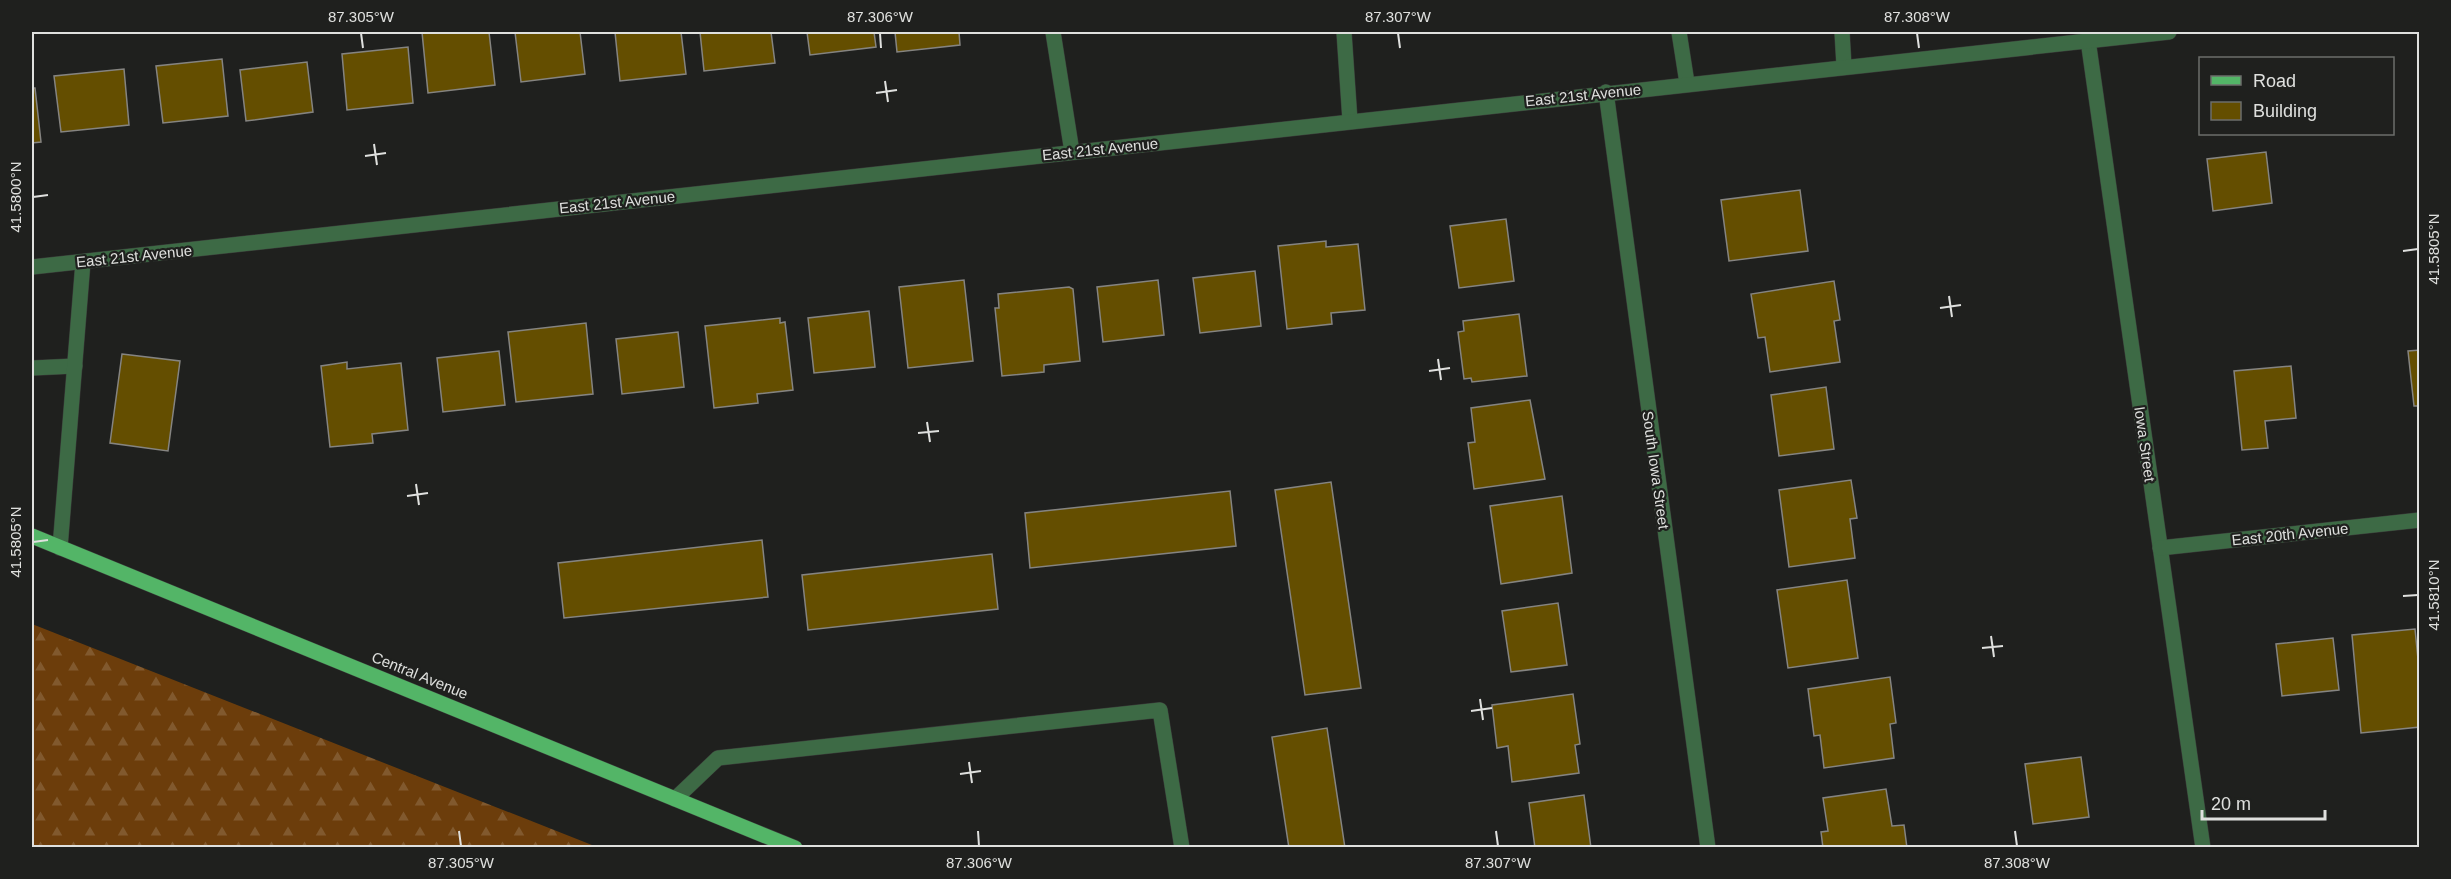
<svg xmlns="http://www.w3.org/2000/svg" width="2451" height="879" font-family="Arial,sans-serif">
	<defs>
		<pattern id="forest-firs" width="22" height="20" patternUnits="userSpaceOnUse" patternTransform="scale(1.5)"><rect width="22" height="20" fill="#6c3d0b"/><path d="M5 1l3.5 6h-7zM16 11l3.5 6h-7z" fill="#81592e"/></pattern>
	</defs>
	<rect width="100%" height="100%" fill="#1f201e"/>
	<!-- forest -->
	<path fill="url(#forest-firs)" d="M 32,624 L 597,847 L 32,847 Z"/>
	<!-- building -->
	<g fill="#644e00" stroke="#858481" stroke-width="1.5">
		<path d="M 422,32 L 489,32 L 495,85 L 428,93 Z"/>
		<path d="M 515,32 L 580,32 L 585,74 L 521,82 Z"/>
		<path d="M 615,32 L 681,32 L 686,74 L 620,81 Z"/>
		<path d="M 700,32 L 771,32 L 775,63 L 704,71 Z"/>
		<path d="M 807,32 L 874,32 L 876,47 L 810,55 Z"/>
		<path d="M 895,32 L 959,32 L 960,45 L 897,52 Z"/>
		<path d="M 408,47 L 413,103 L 347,110 L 342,54 Z"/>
		<path d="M 222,59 L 228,116 L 163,123 L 156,66 Z"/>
		<path d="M 307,62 L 313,112 L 246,121 L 240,70 Z"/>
		<path d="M 124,69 L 129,125 L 61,132 L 54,76 Z"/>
		<path d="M 32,88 L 35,88 L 41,142 L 32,143 Z"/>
		<path d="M 2266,152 L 2272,203 L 2213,211 L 2207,159 Z"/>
		<path d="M 1800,190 L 1808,251 L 1729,261 L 1721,200 Z"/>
		<path d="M 1506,219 L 1514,281 L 1459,288 L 1450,226 Z"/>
		<path d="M 1326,241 L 1326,247 L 1358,244 L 1365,310 L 1331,313 L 1332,324 L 1287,329 L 1278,246 Z"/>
		<path d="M 1255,271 L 1261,326 L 1200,333 L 1193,278 Z"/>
		<path d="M 964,280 L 973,361 L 908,368 L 899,287 Z"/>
		<path d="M 1158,280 L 1164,335 L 1103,342 L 1097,287 Z"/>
		<path d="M 1834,281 L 1840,320 L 1834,321 L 1840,362 L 1770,372 L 1765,337 L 1758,338 L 1751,294 Z"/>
		<path d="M 1069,287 L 1073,289 L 1080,361 L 1044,365 L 1044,372 L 1002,376 L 995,308 L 999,308 L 998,294 Z"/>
		<path d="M 869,311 L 875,367 L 814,373 L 808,318 Z"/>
		<path d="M 1519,314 L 1527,376 L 1472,382 L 1471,378 L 1464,379 L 1458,332 L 1464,331 L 1463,321 Z"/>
		<path d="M 780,318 L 780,323 L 785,322 L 793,390 L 757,394 L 758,403 L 714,408 L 705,326 Z"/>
		<path d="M 586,323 L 593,394 L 516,402 L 508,332 Z"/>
		<path d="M 678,332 L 684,387 L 622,394 L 616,339 Z"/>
		<path d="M 2420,350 L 2420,406 L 2414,406 L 2408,351 Z"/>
		<path d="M 499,351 L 505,405 L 443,412 L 437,358 Z"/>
		<path d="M 122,354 L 180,361 L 168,451 L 110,443 Z"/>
		<path d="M 347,362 L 347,369 L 401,363 L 408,430 L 372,434 L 373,443 L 330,447 L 321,366 Z"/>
		<path d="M 2291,366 L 2296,418 L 2265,421 L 2268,448 L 2242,450 L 2234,371 Z"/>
		<path d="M 1826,387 L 1834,449 L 1779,456 L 1771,395 Z"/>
		<path d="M 1530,400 L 1545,479 L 1474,489 L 1468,443 L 1475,442 L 1471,408 Z"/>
		<path d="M 1851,480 L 1857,518 L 1850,519 L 1855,558 L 1789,567 L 1779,490 Z"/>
		<path d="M 1331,482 L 1361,688 L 1305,695 L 1275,490 Z"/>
		<path d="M 1230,491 L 1236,546 L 1030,568 L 1025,513 Z"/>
		<path d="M 1562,496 L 1572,573 L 1501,584 L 1490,506 Z"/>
		<path d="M 762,540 L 768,597 L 564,618 L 558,563 Z"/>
		<path d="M 992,554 L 998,609 L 808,630 L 802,575 Z"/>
		<path d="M 1847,580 L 1858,658 L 1788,668 L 1777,590 Z"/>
		<path d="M 1558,603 L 1567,665 L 1511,672 L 1502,611 Z"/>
		<path d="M 2415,629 L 2420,679 L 2420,727 L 2361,733 L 2352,635 Z"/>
		<path d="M 2333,638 L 2339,690 L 2282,696 L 2276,644 Z"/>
		<path d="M 1890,677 L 1896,723 L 1890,724 L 1894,758 L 1824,768 L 1820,735 L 1814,736 L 1808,689 Z"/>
		<path d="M 1573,694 L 1580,744 L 1575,745 L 1579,773 L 1512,782 L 1508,746 L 1497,748 L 1492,705 Z"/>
		<path d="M 1327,728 L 1345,848 L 1289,848 L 1272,737 Z"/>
		<path d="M 2081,757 L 2089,817 L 2033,824 L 2025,764 Z"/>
		<path d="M 1886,789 L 1892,826 L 1904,825 L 1907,848 L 1823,848 L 1821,832 L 1828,831 L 1823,798 Z"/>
		<path d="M 1584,795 L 1591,848 L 1535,848 L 1529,803 Z"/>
	</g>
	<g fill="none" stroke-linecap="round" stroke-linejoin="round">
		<!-- minor casing -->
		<g stroke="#3a3b39" stroke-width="16">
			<g id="minor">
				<path d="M 1053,32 L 1072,152"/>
				<path d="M 1344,32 L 1350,121"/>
				<path d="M 1679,32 L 1687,83"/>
				<path d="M 1842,32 L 1844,66"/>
				<path d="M 2088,40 L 2203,848"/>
				<path d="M 1606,92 L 1708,848"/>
				<path d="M 32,267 L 2169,32"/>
				<path d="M 32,368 L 75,366"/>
				<path d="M 60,548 L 83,262"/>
				<path d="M 2160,548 L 2420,520"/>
				<path d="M 675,799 L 718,758 L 1160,710 L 1182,848"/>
			</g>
		</g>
		<!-- major casing -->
		<g stroke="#3a3b39" stroke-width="16">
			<path id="major" d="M 32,536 L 795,848"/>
		</g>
		<!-- minor -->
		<use href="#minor" stroke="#3d6a45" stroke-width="15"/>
		<!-- major -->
		<use href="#major" stroke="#53b567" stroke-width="15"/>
	</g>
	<!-- ticks -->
	<path fill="none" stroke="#dfe0de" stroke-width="2" d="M 361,33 L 363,48M 880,33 L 881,48M 1398,33 L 1400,48M 1917,33 L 1919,48M 885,81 L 888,102M 876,93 L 897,90M 374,144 L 377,165M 365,156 L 386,153M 33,197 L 48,195M 2403,251 L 2418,249M 1949,296 L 1952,317M 1940,308 L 1961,305M 1438,359 L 1441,380M 1429,371 L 1450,368M 927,422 L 930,442M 918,433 L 939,431M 416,484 L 419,505M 407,496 L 428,493M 33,542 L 48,540M 2403,596 L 2418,595M 1991,636 L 1994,657M 1982,648 L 2003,646M 1480,699 L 1483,720M 1471,711 L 1492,708M 969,762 L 972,783M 960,774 L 981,771M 459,831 L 461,846M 978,831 L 979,846M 1496,831 L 1498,846M 2015,831 L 2017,846"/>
	<g text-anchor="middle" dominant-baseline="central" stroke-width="4.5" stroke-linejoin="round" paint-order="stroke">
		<!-- street labels -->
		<g font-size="15" fill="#dfe0de" stroke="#1f201e">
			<text transform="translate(1583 95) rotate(-6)">East 21st Avenue</text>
			<text transform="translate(1100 149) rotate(-6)">East 21st Avenue</text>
			<text transform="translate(617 202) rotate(-6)">East 21st Avenue</text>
			<text transform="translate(134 256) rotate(-6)">East 21st Avenue</text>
			<text transform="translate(2145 444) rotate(82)">Iowa Street</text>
			<text transform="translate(1656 470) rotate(82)">South Iowa Street</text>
			<text transform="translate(2290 534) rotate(-6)">East 20th Avenue</text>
			<text transform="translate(420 675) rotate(22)">Central Avenue</text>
		</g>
	</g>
	<!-- border -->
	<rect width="2451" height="879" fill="none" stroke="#1f201e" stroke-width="66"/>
	<!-- legend -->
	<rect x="2199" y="57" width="195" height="78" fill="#1f201e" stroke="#6c6d6b" stroke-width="1.5"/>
	<rect x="2211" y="76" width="30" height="9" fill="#53b567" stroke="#6c6d6b" stroke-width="1.5"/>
	<text x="2253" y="87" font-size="18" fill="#dfe0de">Road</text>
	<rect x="2211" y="102" width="30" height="18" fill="#644e00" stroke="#6c6d6b" stroke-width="1.5"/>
	<text x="2253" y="117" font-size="18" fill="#dfe0de">Building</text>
	<!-- scale -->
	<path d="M2202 810v9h123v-9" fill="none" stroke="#dfe0de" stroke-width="3"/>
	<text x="2211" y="810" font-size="18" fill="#dfe0de" stroke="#1f201e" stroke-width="4.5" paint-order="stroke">20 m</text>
	<rect x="33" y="33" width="2385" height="813" fill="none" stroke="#dfe0de" stroke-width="2"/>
	<g font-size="15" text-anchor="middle" fill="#dfe0de">
		<text x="361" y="22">87.305°W</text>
		<text x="880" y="22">87.306°W</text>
		<text x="1398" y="22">87.307°W</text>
		<text x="1917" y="22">87.308°W</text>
		<text transform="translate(16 197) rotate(-90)" y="5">41.5800°N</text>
		<text transform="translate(2434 249) rotate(-90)" y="5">41.5805°N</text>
		<text transform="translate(16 542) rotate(-90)" y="5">41.5805°N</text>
		<text transform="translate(2434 595) rotate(-90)" y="5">41.5810°N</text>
		<text x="461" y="868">87.305°W</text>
		<text x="979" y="868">87.306°W</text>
		<text x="1498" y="868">87.307°W</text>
		<text x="2017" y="868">87.308°W</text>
	</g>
</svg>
